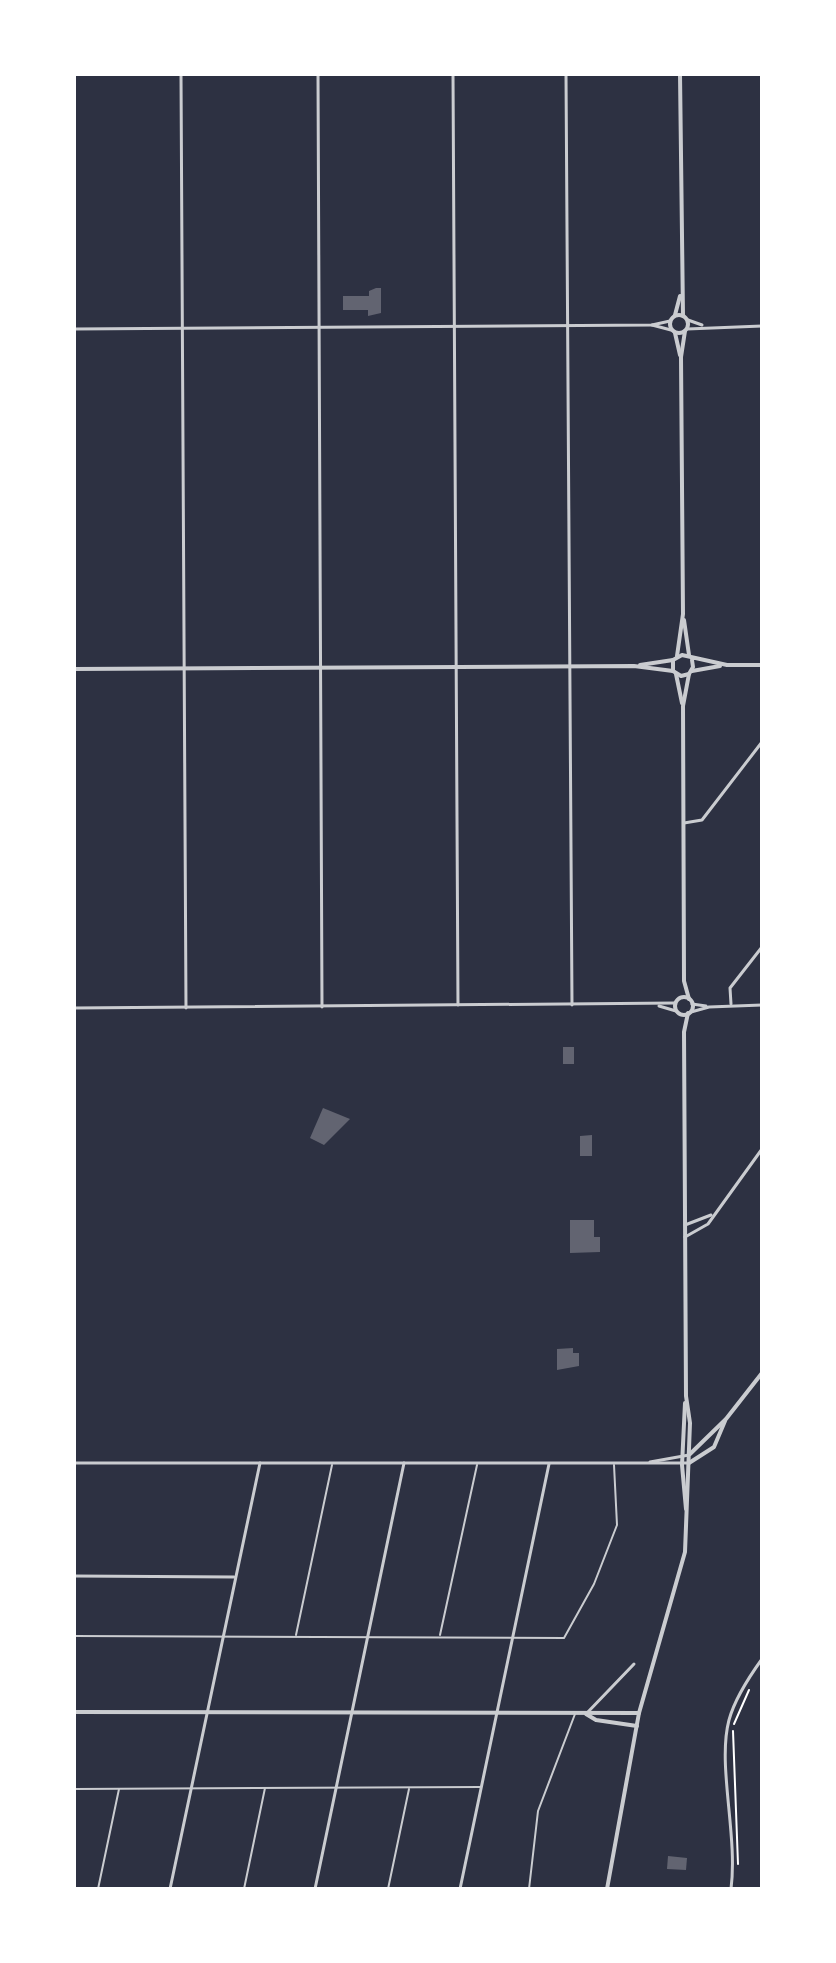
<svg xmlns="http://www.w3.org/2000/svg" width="836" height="1963" font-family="Cabin,sans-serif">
	<rect width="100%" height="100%" fill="#2d3142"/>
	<!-- building -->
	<g fill="#626471">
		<path d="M 376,288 L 381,288 L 381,313 L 368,316 L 368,310 L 343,310 L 343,296 L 369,296 L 369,291 Z"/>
		<rect x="563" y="1047" width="11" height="17"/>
		<path d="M 323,1108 L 350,1119 L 324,1145 L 310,1138 Z"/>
		<path d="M 592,1135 L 592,1156 L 580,1156 L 580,1136 Z"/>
		<path d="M 570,1220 L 594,1220 L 594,1237 L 600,1237 L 600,1252 L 570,1253 Z"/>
		<path d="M 573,1348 L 573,1353 L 579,1353 L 579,1366 L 557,1370 L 557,1349 Z"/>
		<path d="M 668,1856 L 687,1858 L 686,1870 L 667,1869 Z"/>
	</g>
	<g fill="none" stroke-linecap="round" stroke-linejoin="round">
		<!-- path -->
		<g stroke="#fff" stroke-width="2">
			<path d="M 734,1724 L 749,1690"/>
			<path d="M 733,1731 L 738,1864"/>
		</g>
		<!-- service -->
		<g stroke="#caccd0" stroke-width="2">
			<path d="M 296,1635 L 332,1465"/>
			<path d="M 440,1635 L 477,1465"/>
			<path d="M 74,1636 L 564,1638 L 594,1584 L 617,1525 L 614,1465"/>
			<path d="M 74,1789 L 481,1787"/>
			<path d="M 98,1889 L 119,1789"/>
			<path d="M 244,1889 L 265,1788"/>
			<path d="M 388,1889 L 409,1789"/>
			<path d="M 529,1889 L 538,1811 L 575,1714"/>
		</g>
		<!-- minor -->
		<g stroke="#caccd0" stroke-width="3">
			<path d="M 181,74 L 186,1008"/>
			<path d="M 318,74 L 322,1007"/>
			<path d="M 453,74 L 458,1005"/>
			<path d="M 566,74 L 572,1005"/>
			<path d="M 688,320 L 702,325"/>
			<path d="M 652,325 L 671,330"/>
			<path d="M 74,329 L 652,325 L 670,321"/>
			<path d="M 687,329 L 762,326"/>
			<path d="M 684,823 L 702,820 L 762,742"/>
			<path d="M 692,1004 L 706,1006"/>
			<path d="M 731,1004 L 730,988 L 762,947"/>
			<path d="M 659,1006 L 676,1011"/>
			<path d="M 74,1008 L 675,1003"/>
			<path d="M 691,1012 L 709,1007 L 762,1005"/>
			<path d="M 685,1225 L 711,1215"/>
			<path d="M 685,1237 L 708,1224 L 762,1149"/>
			<path d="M 650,1462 L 689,1455"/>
			<path d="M 74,1463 L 689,1463"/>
			<path d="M 74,1576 L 234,1577"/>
			<path d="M 586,1714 L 634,1664"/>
			<path d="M 170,1889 L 260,1463"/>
			<path d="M 315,1889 L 404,1463"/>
			<path d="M 460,1889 L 549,1464"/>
			<path d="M 731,1889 C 738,1835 717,1765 729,1720 C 735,1698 749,1677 762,1659"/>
		</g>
		<!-- tertiary -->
		<g stroke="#caccd0" stroke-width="4">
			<path d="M 680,74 L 683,316"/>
			<circle cx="679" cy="324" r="9"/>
			<path d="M 675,315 L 680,296"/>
			<path d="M 675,333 L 680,355"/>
			<path d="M 684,620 L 689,655"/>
			<path d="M 677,656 L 683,614 L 681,357 L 685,331"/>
			<path d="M 692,660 L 693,667 L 689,674 L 681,676 L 673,671 L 673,660 L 682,655 L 727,665 L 762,665"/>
			<path d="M 640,665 L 673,660"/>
			<path d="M 74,669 L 634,666 L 673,671"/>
			<path d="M 692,671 L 720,666"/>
			<path d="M 676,674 L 682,703"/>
			<path d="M 689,674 L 683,706 L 684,981 L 689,999"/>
			<circle cx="684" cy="1006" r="9"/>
			<path d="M 685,1403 L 682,1465 L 686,1509"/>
			<path d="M 690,1454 L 726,1419 L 762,1373"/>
			<path d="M 689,1463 L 714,1447 L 725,1421"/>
			<path d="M 74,1712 L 639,1713"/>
			<path d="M 586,1714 L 596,1720 L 637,1726"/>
			<path d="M 607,1889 L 639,1713 L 685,1552 L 690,1423 L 686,1396 L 684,1032 L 688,1013"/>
		</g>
	</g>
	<!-- border -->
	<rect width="836" height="1963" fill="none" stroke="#ffffff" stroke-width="152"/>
</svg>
